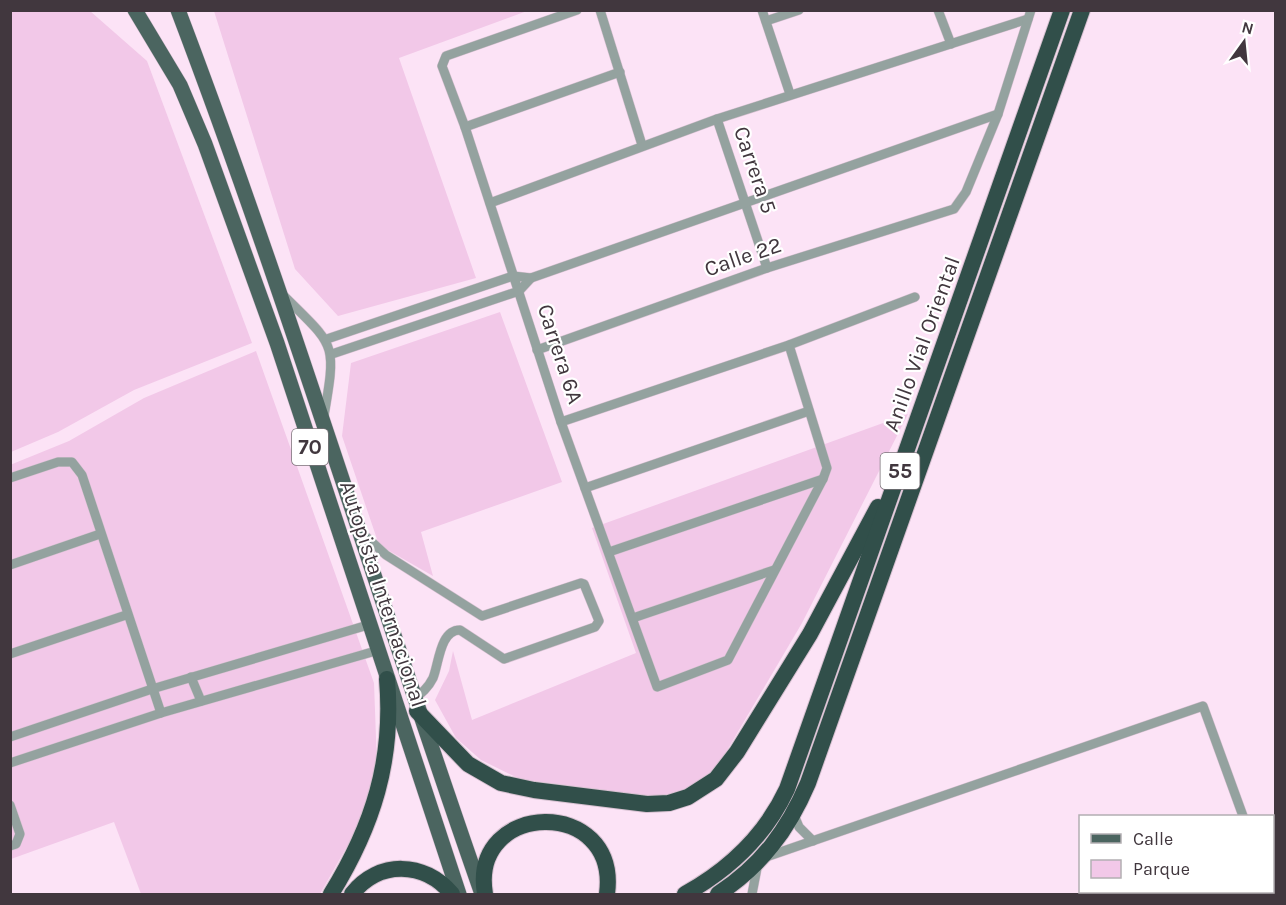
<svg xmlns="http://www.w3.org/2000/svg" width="1286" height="905" font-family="Karla,sans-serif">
	<rect width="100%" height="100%" fill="#fce3f6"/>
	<!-- green -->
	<g fill="#f2c8e8">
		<path d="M 11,10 L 90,11 L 147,61 L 252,343 L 134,390 L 58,432 L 11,452 Z"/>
		<path d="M 214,11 L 527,11 L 399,58 L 476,278 L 338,316 L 295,269 Z"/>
		<path d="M 500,312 L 562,482 L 421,532 L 433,576 L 379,545 L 342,436 L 351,363 Z"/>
		<path d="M 256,351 L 374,683 L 377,765 L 366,813 L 320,894 L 141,894 L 114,822 L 11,859 L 10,465 L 69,441 L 144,398 Z"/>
		<path d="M 908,414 L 802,623 L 709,781 L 665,798 L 520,779 L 481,760 L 456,738 L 435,700 L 449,671 L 453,651 L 472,720 L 636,653 L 592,528 Z"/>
	</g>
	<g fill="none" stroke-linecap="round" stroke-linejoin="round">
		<!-- street casing -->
		<g stroke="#d7c1d1" stroke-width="10">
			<g id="street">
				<path d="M 577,10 L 446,56 L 442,66 L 465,127 L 561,422 L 657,687 L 728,660 L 823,479 L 827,468 L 789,345"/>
				<path d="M 600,10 L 642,145"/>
				<path d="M 762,10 L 790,94"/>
				<path d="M 938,10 L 951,44"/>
				<path d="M 766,21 L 799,10"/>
				<path d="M 717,119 L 767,268"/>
				<path d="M 465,127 L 620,72"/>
				<path d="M 490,203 L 717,119 L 1028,19"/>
				<path d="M 282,294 C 335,347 337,340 324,416"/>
				<path d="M 327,339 L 513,276 L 531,278 L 998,114"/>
				<path d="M 537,350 L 767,268 L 954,209 L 966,192 L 998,114 L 1031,10"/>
				<path d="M 332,354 L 519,291 L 531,278"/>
				<path d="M 561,422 L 789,345 L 915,297"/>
				<path d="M 10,478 L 58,462 L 72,462 L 82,475 L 161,713"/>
				<path d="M 585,488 L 809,411"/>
				<path d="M 362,533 L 386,555 L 482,616 L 581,583 L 584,584 L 599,621 L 595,627 L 504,659 L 460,630 C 440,630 439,663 433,678 C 428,688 422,693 413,699"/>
				<path d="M 609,552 L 823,479"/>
				<path d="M 10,565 L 100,534"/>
				<path d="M 633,618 L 774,570"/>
				<path d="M 10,654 L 126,615"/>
				<path d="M 191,677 L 201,701"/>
				<path d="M 10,737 L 152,689 L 368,625"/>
				<path d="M 10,763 L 161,713 L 379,650"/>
				<path d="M 10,805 L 20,834 L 16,844 L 10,846"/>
				<path d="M 794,815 L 799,827 L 813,841"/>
				<path d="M 1272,851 L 1276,850"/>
				<path d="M 766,857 L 1203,706 L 1243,816"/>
				<path d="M 1272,862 L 1276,861"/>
				<path d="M 1266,892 L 1267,894"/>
				<path d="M 752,894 L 758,863"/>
			</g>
		</g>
		<!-- primary casing -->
		<g stroke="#d7c1d1" stroke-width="16">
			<g id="primary">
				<path d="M 135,10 L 180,85 L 205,144 L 277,343 L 459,894"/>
				<path d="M 178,10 C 289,302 379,601 482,894"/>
			</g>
		</g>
		<!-- highway casing -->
		<g stroke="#d7c1d1" stroke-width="18">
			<g id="highway">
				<path d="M 417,711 L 468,764 L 501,783 L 534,790 L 647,804 L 669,803 L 688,797 L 716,779 L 737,752 L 810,634 L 878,507"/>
				<path d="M 331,894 C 373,826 394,760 387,679"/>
				<path d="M 352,894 C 379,860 424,861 452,894"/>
				<path d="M 485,894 C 469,800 620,796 607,894"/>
				<path d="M 685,894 C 730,869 765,836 787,789 L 1062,10"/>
				<path d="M 718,894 C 761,866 788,830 808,783 L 1082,10"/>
			</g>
		</g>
		<!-- street -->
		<use href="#street" stroke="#94a29f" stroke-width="9"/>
		<!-- primary -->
		<use href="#primary" stroke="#4b6560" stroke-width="15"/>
		<!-- highway -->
		<use href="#highway" stroke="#314f4a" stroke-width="16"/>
	</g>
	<g text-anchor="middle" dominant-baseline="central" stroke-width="4.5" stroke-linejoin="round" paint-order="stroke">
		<!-- shield labels -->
		<g fill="#fff" stroke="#7a7378" stroke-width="1.5">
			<rect x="292" y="429" width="36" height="36" rx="4.5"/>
			<rect x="880.5" y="453" width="39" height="36" rx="4.5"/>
		</g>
		<g font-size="21" font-weight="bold" fill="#41373e">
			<text x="310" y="447">70</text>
			<text x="900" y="471">55</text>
		</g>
		<!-- street labels -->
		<g font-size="22" fill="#41373e" stroke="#fff">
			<text transform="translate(755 170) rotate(71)">Carrera 5</text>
			<text transform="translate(743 257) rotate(-19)">Calle 22</text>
			<text transform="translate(922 344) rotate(-70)">Anillo Vial Oriental</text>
			<text transform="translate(560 354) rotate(72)">Carrera 6A</text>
			<text transform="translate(383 594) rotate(72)">Autopista Internacional</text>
		</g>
	</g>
	<!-- border -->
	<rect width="1286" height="905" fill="none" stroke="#41373e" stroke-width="24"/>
	<!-- legend -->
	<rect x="1079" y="815" width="195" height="78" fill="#ffffff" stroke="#b3afb2" stroke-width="1.5"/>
	<rect x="1091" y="834" width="30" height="9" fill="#4b6560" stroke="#b3afb2" stroke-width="1.5"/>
	<text x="1133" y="845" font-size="18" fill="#41373e">Calle</text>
	<rect x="1091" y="860" width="30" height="18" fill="#f2c8e8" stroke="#b3afb2" stroke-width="1.5"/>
	<text x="1133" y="875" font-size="18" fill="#41373e">Parque</text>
	<!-- north arrow -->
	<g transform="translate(1244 42) rotate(15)" stroke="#ffffff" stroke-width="4.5" paint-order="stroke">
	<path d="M0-4.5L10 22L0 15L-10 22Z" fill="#41373e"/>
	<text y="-9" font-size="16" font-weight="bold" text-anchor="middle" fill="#41373e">N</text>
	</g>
</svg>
